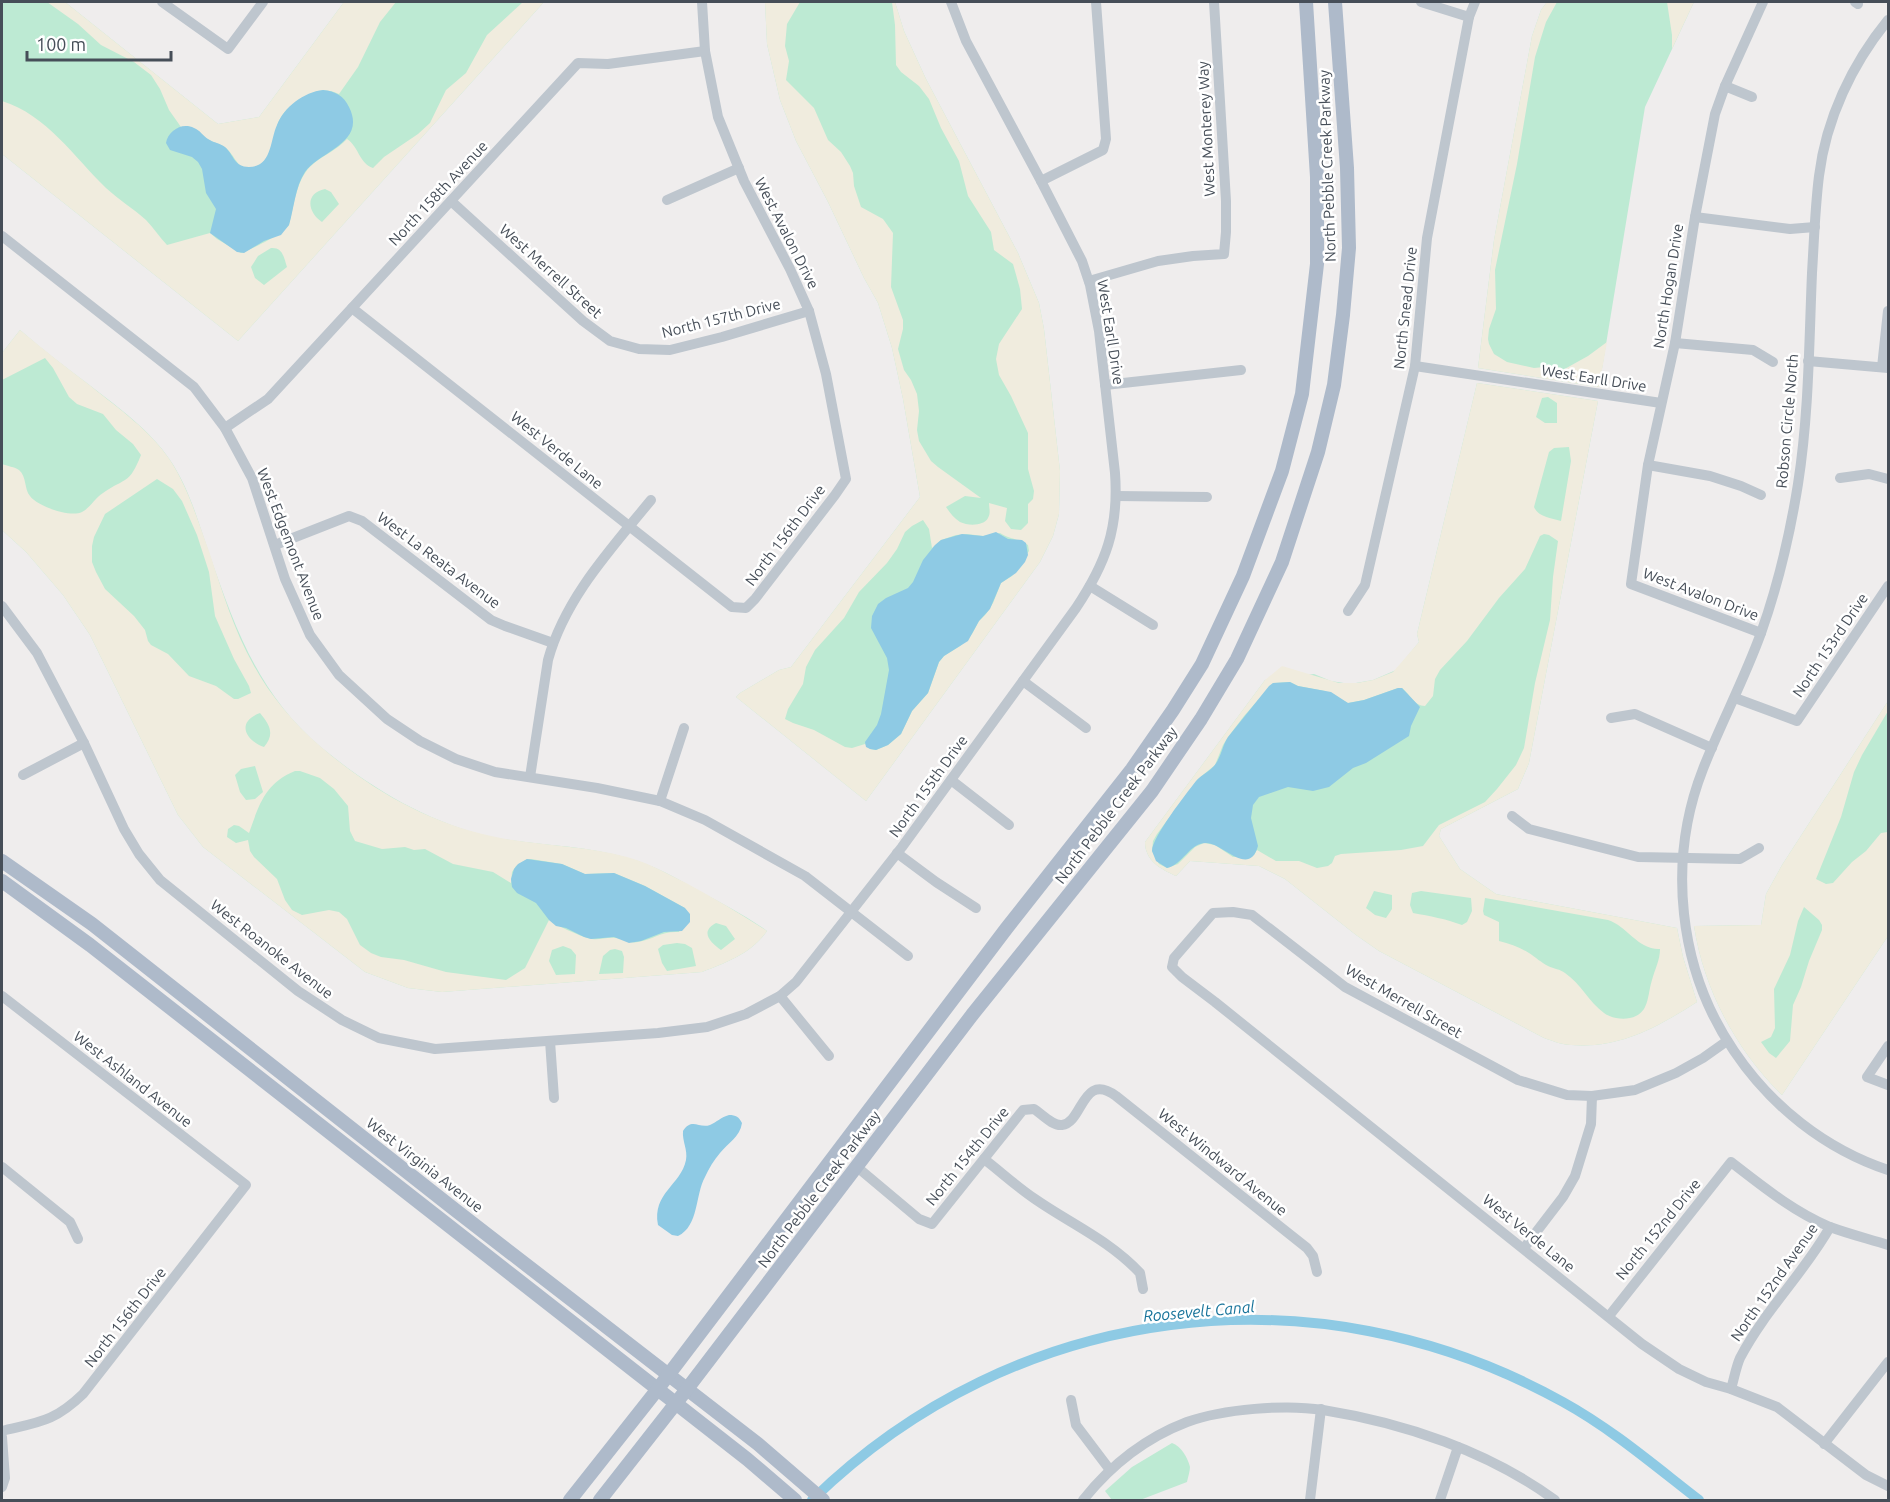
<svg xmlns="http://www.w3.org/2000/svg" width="1890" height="1502" font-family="Ubuntu,sans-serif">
	<rect width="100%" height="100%" fill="#efeded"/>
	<!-- green -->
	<g fill="#bdead3">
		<path d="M 2,2 L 65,2 L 218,124 L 259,117 L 344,2 L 544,2 L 238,341 L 2,154 Z"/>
		<path d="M 765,2 L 895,2 L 904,31 L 926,79 L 1018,253 L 1039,303 L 1044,329 L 1060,471 L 1059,514 L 1053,536 L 1040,562 L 866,801 L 736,697 L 740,693 L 779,670 L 791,667 L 920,497 L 903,399 L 892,348 L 878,303 L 864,278 L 828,202 L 796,141 L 780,100 L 767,44 Z"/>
		<path d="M 1547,2 L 1694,2 L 1645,107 L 1599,387 L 1478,368 L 1494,240 L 1532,36 L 1541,10 Z"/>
		<path d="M 20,330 C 43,350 67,368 92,387 C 119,408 150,430 170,460 C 189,488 198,521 209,553 C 235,628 259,696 322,748 C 372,789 429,823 492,837 C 537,846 585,845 628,858 C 653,865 675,877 697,890 C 720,902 742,914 763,928 L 767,931 C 752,953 726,963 702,972 L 442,992 L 408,988 L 365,972 L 203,847 L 178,815 L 90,635 L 63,595 L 26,552 L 2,530 L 2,353 Z"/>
		<path d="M 1477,383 L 1598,401 L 1529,763 L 1518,789 L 1441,829 L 1439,836 L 1460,869 L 1496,894 L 1677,928 L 1683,957 L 1697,1002 C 1658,1027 1619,1049 1571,1045 C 1562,1045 1553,1041 1544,1038 L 1379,951 L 1356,935 L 1285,879 L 1259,866 L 1190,861 L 1176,876 C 1161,869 1145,861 1145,842 L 1265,680 L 1314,674 L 1331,681 L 1350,684 L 1373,680 L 1396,670 L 1419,642 L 1417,634 Z"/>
		<path d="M 1888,701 L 1888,936 L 1782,1095 C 1736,1050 1704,990 1694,926 L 1761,925 L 1766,894 L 1782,865 Z"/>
		<path d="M 1172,1443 C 1181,1446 1188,1458 1190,1467 C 1190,1471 1188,1477 1187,1482 L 1140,1500 L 1112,1500 L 1105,1491 L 1132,1467 Z"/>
	</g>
	<!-- sand -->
	<g fill="#f0ecde" fill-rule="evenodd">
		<path d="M 47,2 L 65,2 L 218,124 L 259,117 L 344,2 L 396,2 L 380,22 L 358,67 L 339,94 C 327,88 315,90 304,97 C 294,103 285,109 280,119 C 272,133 275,156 259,165 C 238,176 237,157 226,148 C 221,144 215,143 209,140 C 199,134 195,124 181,127 L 169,110 L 160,89 L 151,75 L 134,62 L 101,45 L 78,24 Z"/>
		<path d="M 523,2 L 544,2 L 238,341 L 2,154 L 2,101 C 47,115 74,157 106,188 C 119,200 134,209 146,220 C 154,228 159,237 167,245 L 210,233 L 217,239 L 241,253 C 252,249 283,234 289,225 C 294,206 296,178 313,164 C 324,155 337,150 347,139 C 359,147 359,163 373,168 L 384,157 L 418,134 L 430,123 L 446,90 L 466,73 L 487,35 ZM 325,189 L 331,192 L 339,204 L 322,222 C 307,212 305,193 325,189 ZM 271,248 C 283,247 284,258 287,267 L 264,285 L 255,278 L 251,267 L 258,256 Z"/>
		<path d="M 765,2 L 800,2 L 787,24 L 785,46 L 789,61 L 786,80 L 814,108 L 828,140 L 841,152 L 850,166 L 853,173 L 854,186 L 861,207 L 883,219 L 893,233 L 891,287 L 903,320 L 903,329 L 898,349 L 904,370 L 911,380 L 917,394 L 919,411 L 917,430 L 919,441 L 931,461 L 938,467 L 981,498 L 965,496 L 946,507 C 950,513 954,518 960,522 C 968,526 984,526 988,518 C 991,513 989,508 989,503 L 1007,508 L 1005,521 L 1011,529 L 1021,530 L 1028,523 L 1028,504 L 1033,499 L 1034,491 L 1028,469 L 1028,433 L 1011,396 L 999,375 L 996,359 L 999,344 L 1022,309 L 1020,289 L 1013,264 L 994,250 L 991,232 L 968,196 L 959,161 L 941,128 L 929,99 L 919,86 L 901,72 L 896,65 L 895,25 L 892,2 L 895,2 L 904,31 L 926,79 L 1018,253 L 1039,303 L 1044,329 L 1060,471 L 1059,514 L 1053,536 L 1040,562 L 866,801 L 736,697 L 740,693 L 779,670 L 791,667 L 920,497 L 903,399 L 892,348 L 878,303 L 864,278 L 828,202 L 796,141 L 780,100 L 767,44 ZM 923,520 L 929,529 L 932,548 L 941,540 L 956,535 L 967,534 L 983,536 L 1000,533 C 1011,540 1018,538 1028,545 L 1029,551 L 1012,576 L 1001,583 L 993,603 L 986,614 L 979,621 L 972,634 L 960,646 L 944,656 L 939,662 L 928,693 L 912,711 L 901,734 L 888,745 L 876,750 L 870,749 L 865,744 L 852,748 L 845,747 L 814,730 L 793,723 L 785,719 L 788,709 L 803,684 L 806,667 L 815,650 L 844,618 L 859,592 L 887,563 L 897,549 L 905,532 L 912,526 Z"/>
		<path d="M 1547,2 L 1557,2 L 1546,22 L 1535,57 L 1517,164 L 1495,270 L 1496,309 L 1489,329 L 1488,339 L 1489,344 L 1494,354 L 1507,362 L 1534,368 L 1554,366 L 1558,367 L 1561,371 L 1588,356 L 1607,342 L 1599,387 L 1478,368 L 1494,240 L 1532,36 L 1541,10 Z"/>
		<path d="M 1667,2 L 1694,2 L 1672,49 L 1672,35 Z"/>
		<path d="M 20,330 C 44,350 68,369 92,387 C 119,409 151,431 170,460 C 189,489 198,522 210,554 C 222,591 234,630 253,664 C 269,694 294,724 320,746 C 370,789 427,822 491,836 C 535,846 583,845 627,857 C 649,863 668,874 688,884 C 715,899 741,914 767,931 C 752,953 726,963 702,972 L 442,992 L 408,988 L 365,972 L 203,847 L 178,815 L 90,635 L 63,595 L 26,552 L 2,530 L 2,464 C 7,466 15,467 19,470 C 27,477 24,489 30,496 C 37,506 70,518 82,512 C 90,508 95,498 103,493 C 126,477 129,485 141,455 L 133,444 L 116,430 L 103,414 L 77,404 L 69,397 L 53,368 L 45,358 L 2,380 L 2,353 ZM 157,479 L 173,489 L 182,501 L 197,535 L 209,572 L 215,616 L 234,659 L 249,686 L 251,693 L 238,699 L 234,699 L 216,686 L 189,676 L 168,654 L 151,645 L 148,641 L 145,630 L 134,616 L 105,589 L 96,572 L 92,562 L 92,546 L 94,537 L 105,514 ZM 260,713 C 270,725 275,734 264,747 C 245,740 236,722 260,713 ZM 255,766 L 263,792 L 255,799 L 246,800 L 240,792 L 235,775 L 241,769 ZM 295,771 L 300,771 L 320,778 L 334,789 L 348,806 L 350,831 L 355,841 L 382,849 L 405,847 L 414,850 L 425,849 L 453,864 L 493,872 L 511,883 L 512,872 L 516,866 L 527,859 L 531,859 L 562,864 L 585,874 L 614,873 L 645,886 L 685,908 L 679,932 C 660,931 655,939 638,942 C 629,944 624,938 615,938 C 607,937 600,940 592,939 C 586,939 553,924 549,920 L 525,968 L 506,980 L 446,972 L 404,960 L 381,957 L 371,953 L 360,945 L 347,919 L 339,912 L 329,910 L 302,915 L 292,910 L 285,900 L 277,879 L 254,857 L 250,851 L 248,840 L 236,843 L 227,837 L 228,829 L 234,825 L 239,826 L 249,833 C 259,805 265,783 295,771 ZM 716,923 L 726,926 L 735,939 L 721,950 C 711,943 699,932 716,923 ZM 677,943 L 685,944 L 692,948 L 696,966 L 667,971 L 662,963 L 658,949 L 663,945 ZM 563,946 L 571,949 L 576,955 L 575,974 L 556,975 L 549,961 L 552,950 ZM 610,950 L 615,949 L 622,951 L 624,957 L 623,973 L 599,974 L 603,956 Z"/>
		<path d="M 1477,383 L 1598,401 L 1529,763 L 1518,789 L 1441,829 L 1439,836 L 1460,869 L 1496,894 L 1677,928 L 1683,957 L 1697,1002 C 1658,1027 1619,1049 1571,1045 C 1562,1045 1553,1041 1544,1038 L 1379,951 L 1356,935 L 1285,879 L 1259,866 L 1190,861 L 1176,876 C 1161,869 1145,861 1145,842 L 1265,680 L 1282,666 L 1339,683 L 1357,683 L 1373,680 L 1393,672 L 1419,642 L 1417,634 ZM 1548,397 L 1557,403 L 1557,423 L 1545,423 L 1536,417 L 1542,398 ZM 1569,447 L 1571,461 L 1561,521 C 1551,518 1538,517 1534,507 L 1549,452 L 1554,448 ZM 1544,534 L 1549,535 L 1558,541 L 1553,577 L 1550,620 L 1535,683 L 1524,748 L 1516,765 L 1497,789 L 1485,802 L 1439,825 L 1423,846 L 1401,850 L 1341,854 L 1335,856 L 1332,863 L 1328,866 L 1317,868 L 1299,861 L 1276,861 L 1257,850 L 1254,855 L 1233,857 L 1215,845 L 1204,843 L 1195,847 L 1178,864 L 1167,868 L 1159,864 L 1152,851 L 1153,841 L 1157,834 L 1198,779 L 1215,765 L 1223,745 L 1228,737 L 1244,716 L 1273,683 L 1290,682 L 1298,686 L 1325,691 L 1348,703 L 1364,700 L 1398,688 L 1402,688 C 1410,694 1414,706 1425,706 L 1433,696 L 1435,679 L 1440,670 L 1467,641 L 1499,598 L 1525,569 L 1540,536 ZM 1374,891 L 1392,895 L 1392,909 L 1386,918 L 1375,915 L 1366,908 ZM 1421,891 L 1471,898 L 1472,911 L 1467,922 L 1462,925 C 1446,919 1430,916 1413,913 L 1410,905 L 1412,893 ZM 1485,898 L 1608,920 C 1627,926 1638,950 1660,949 C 1660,960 1655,969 1652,980 C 1649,989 1649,999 1645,1007 C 1638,1022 1615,1021 1604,1013 C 1589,1002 1581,984 1565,973 C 1560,969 1554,969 1548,966 C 1542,963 1535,957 1529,953 C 1520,947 1510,944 1499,941 L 1499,922 L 1484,915 L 1483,911 Z"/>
		<path d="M 1888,701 L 1888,711 L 1862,755 L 1854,772 L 1841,817 L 1816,879 L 1826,884 L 1833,883 L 1852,862 L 1866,851 L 1881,833 L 1888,832 L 1888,936 L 1782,1095 C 1736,1050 1704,990 1694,926 L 1761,925 L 1766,894 L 1782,865 ZM 1804,907 L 1819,920 L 1822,925 L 1822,930 L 1809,961 L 1801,987 L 1793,1005 L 1790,1041 L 1776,1058 L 1769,1053 L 1761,1042 L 1771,1037 L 1775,1028 L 1774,989 L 1790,955 L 1798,921 Z"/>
	</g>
	<!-- water -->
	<g fill="#8ecae4">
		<path d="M 323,90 C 335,91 344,96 349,107 C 367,143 320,151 305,172 C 295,187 294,209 289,225 L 281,235 L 264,241 L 244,253 L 237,252 L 210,233 L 216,209 L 206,193 L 202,169 L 198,162 L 192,157 L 170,150 L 166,143 C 168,131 182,122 194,128 C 200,130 203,136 208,139 C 214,143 220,143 225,147 C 234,155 234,167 249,167 C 272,167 270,140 277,125 C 284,107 304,92 323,90 Z"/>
		<path d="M 996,532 L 1008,539 L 1022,540 L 1026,543 L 1028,555 L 1025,562 L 1016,573 L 1001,583 L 990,609 L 979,621 L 968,641 L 944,656 L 939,662 L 928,693 L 912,711 L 901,734 L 888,745 L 876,750 L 870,749 L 866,747 L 865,742 L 877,725 L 881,714 L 889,670 L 887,658 L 871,628 L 872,616 L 878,604 L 886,598 L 908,588 L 913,582 L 923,560 L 935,545 L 941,540 L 962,534 L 983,536 Z"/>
		<path d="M 1290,682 L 1298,686 L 1331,692 L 1348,703 L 1364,700 L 1398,688 L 1402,688 L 1420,707 L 1411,726 L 1409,736 L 1366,763 L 1353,768 L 1329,787 L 1313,791 L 1288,787 L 1259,797 L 1253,805 L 1251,818 L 1258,846 C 1249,878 1223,843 1206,843 C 1189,843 1183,865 1167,868 L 1156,861 L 1152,851 C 1152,837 1186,794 1196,781 C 1201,775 1209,772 1214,766 C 1221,758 1222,746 1228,737 L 1269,686 L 1273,683 Z"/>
		<path d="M 527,859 L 562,864 L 585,874 L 614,873 L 645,886 L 685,908 L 690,914 L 690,922 L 682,931 L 664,932 L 641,941 L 629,943 L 614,937 L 591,939 L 584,937 L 566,928 L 556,926 L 549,920 L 536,903 L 517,893 L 512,887 L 511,879 L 514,869 L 518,864 Z"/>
		<path d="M 729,1115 C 736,1115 739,1117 742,1123 C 740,1137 728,1143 720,1153 C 714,1160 709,1168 705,1177 C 695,1195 699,1226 678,1236 L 672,1235 L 658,1225 C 652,1193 681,1185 686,1160 C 688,1150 682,1141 683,1131 C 692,1117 699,1129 710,1125 C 717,1122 721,1117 729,1115 Z"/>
	</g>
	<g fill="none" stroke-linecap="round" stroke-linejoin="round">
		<!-- canal -->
		<path stroke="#8ecae4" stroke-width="10" d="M 812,1500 C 1015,1302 1315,1264 1563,1402 C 1612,1429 1655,1466 1699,1500"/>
		<!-- minor -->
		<g stroke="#bec6ce" stroke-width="10">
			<path d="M 162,2 L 228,49 L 263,2"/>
			<path d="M 1421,2 L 1469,17"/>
			<path d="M 1855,2 L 1858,4"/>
			<path d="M 1888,20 C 1852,64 1826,119 1819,176 C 1815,208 1814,241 1812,273 C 1809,343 1809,414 1798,484 C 1790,534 1778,585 1761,633 C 1744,680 1721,723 1703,769 C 1667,861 1678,969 1734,1051 C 1771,1106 1825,1149 1888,1170"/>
			<path d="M 1725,86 L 1752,97"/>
			<path d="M 1041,181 L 1103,150 L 1106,139 L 1096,2"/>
			<path d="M 667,200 L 739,168"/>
			<path d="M 451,201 L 583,321 L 610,341 L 639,349 L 670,350 L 722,337 L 809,311"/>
			<path d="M 1695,217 L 1790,229 L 1815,227"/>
			<path d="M 2,236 L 194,387 L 225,428 L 252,478 L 285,579 L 310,635 L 339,675 L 387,719 L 420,741 L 456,759 L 495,772 L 597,788 L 660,801 L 705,820 L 805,876 L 908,956"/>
			<path d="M 1089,281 L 1158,261 L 1193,256 L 1224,254 L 1226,232 L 1226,201 L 1214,2"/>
			<path d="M 352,308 L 732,607 L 746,608 L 755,599 L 835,495 L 846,479 L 826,374 L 809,311 L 790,269 L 744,181 L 718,117 L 705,51 L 702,2"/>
			<path d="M 1675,343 L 1753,350 L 1773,362"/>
			<path d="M 1808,361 L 1888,368"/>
			<path d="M 1415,366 L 1661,403"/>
			<path d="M 1882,367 L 1888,311"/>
			<path d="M 1105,385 L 1241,370"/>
			<path d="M 225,428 L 268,399 L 578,63 L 608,64 L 705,51"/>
			<path d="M 1648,465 L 1710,476 L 1741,486 L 1761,495"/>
			<path d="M 1840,478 L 1869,474 L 1888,479"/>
			<path d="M 1116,496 L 1207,497"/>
			<path d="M 275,545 L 349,516 L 362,521 L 491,620 L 505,626 L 553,643"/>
			<path d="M 1090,586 L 1153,625"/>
			<path d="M 2,606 L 37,653 L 84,743 L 124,829 L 139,854 L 160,880 L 298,991 L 342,1020 L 379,1038 L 435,1049 L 658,1033 L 707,1027 L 746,1014 L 780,996 L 796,982 L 902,847 L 1076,608 C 1106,563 1119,528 1115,473 L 1099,331 L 1090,285 L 1082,261 L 1041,181 L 966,41 L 951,2"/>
			<path d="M 1348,611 L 1365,585 L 1415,366 L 1427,238 L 1469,17 L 1475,2"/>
			<path d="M 1761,633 L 1631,584 L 1648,465 L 1675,343 L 1695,217 L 1715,114 L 1725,86 L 1763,2"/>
			<path d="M 1023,681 L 1086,728"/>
			<path d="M 1735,698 L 1797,721 L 1888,586"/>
			<path d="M 1611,718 L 1635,714 L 1712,748"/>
			<path d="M 23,775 L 84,743"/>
			<path d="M 530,777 L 548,660 C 565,598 611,549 651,500"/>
			<path d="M 951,780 L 1009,825"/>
			<path d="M 660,801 L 684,728"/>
			<path d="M 1512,816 L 1529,829 L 1638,857 L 1740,859 L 1759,848"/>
			<path d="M 897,853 L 936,882 L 976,908"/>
			<path d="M 2,996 L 246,1185 L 83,1394 C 54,1422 39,1422 2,1431"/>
			<path d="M 780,996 L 829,1056"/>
			<path d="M 550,1041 L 554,1098"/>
			<path d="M 1727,1041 L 1703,1058 L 1676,1073 L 1635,1090 L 1592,1096 L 1567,1095 L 1518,1080 L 1345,987 L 1252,915 L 1233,912 L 1213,913 L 1174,958 L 1172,967 L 1182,977 L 1215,1002 L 1642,1344 L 1679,1369 L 1706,1382 L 1731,1389 L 1777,1407 L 1866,1475 L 1888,1486"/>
			<path d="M 1888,1046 L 1867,1077 L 1888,1085"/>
			<path d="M 984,1159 C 1001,1172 1017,1187 1035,1199 C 1071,1224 1109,1240 1140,1273 L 1143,1289"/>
			<path d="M 2,1167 L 70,1222 L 78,1239"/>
			<path d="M 857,1167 L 919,1219 L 932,1224 L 1023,1110 L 1034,1109 C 1042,1114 1052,1126 1062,1125 C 1083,1123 1082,1071 1116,1096 L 1307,1248 L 1313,1256 L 1317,1272"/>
			<path d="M 1524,1248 L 1563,1197 L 1575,1176 L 1591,1124 L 1592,1096"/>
			<path d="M 1609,1316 L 1731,1162 C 1762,1186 1794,1212 1830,1227 C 1849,1234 1869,1239 1888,1245"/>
			<path d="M 1731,1389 C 1734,1379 1736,1367 1740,1358 C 1765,1310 1804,1273 1830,1227"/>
			<path d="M 1071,1400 L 1076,1425 L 1110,1470"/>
			<path d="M 2,1437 L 5,1478 L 2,1487"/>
			<path d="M 1824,1444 L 1888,1362"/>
			<path d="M 1083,1500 C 1111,1465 1145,1438 1187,1422 C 1223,1409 1286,1404 1323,1410 C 1404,1423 1488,1451 1555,1500"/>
			<path d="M 1310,1500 L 1321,1409"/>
			<path d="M 1440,1500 L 1458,1447"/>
		</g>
		<!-- major -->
		<g stroke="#aebaca" stroke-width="14">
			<path d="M 2,861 L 92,924 L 454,1209 L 758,1444 L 823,1500"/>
			<path d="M 2,881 L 90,945 L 747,1459 L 795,1500"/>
			<path d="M 570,1500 L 657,1390 L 1006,929 L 1132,769 L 1173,710 L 1202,664 L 1243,576 L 1282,471 L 1302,394 L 1317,264 L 1317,177 L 1306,2"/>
			<path d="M 600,1500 L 687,1389 L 972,1015 L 1152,791 L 1201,719 L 1237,659 L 1282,562 L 1318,452 L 1334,385 L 1343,315 L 1349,248 L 1347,168 L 1335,2"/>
		</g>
	</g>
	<g text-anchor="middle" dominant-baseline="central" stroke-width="5" stroke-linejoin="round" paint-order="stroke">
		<!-- street labels -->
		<g font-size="15" fill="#464e58" stroke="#fff">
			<text transform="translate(1206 129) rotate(-93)">West Monterey Way</text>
			<text transform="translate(1327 166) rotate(-92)">North Pebble Creek Parkway</text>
			<text transform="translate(438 193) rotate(-47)">North 158th Avenue</text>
			<text transform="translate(787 233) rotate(63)">West Avalon Drive</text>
			<text transform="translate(551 271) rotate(42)">West Merrell Street</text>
			<text transform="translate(1668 286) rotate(-81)">North Hogan Drive</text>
			<text transform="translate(1405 308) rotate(-84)">North Snead Drive</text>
			<text transform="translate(721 318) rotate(-14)">North 157th Drive</text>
			<text transform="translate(1111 332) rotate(81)">West Earll Drive</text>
			<text transform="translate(1594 378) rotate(9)">West Earll Drive</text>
			<text transform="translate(1787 421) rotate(-85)">Robson Circle North</text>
			<text transform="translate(557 450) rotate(39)">West Verde Lane</text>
			<text transform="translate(785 535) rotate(-53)">North 156th Drive</text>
			<text transform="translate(291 544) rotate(69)">West Edgemont Avenue</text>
			<text transform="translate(439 560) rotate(37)">West La Reata Avenue</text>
			<text transform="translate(1701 594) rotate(21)">West Avalon Drive</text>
			<text transform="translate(1830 645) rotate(-56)">North 153rd Drive</text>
			<text transform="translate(928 786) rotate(-54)">North 155th Drive</text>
			<text transform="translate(1116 805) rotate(-53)">North Pebble Creek Parkway</text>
			<text transform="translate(272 949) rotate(38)">West Roanoke Avenue</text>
			<text transform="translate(1404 1001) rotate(30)">West Merrell Street</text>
			<text transform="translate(133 1079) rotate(38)">West Ashland Avenue</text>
			<text transform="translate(967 1156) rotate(-51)">North 154th Drive</text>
			<text transform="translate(1223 1162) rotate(39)">West Windward Avenue</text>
			<text transform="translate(425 1165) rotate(38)">West Virginia Avenue</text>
			<text transform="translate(819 1189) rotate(-53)">North Pebble Creek Parkway</text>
			<text transform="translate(1658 1229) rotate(-51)">North 152nd Drive</text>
			<text transform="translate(1529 1233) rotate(39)">West Verde Lane</text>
			<text transform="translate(1774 1282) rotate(-55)">North 152nd Avenue</text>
			<text transform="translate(125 1317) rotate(-52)">North 156th Drive</text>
		</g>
		<!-- water labels -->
		<g font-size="16" font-style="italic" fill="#17739a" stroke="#fff">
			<text transform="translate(1199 1311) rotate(-5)">Roosevelt Canal</text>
		</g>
	</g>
	<!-- border -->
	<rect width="1890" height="1502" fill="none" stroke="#464e58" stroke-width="6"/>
	<!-- scale -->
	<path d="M27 51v9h144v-9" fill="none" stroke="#464e58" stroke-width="3"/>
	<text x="36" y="51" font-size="18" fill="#464e58" stroke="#ffffff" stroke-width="4.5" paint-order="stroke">100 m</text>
</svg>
